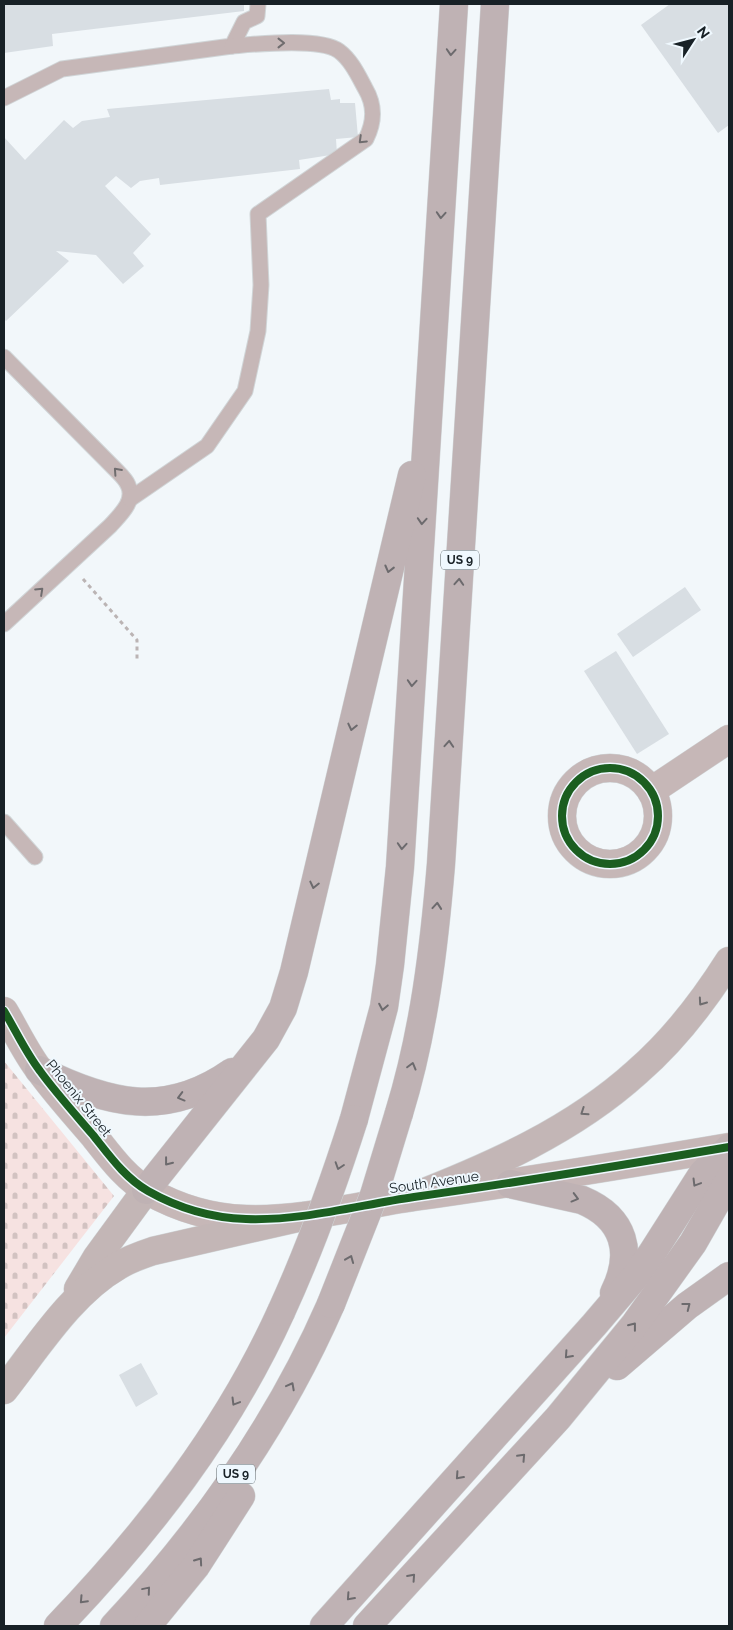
<svg xmlns="http://www.w3.org/2000/svg" width="733" height="1630" font-family="Raleway,sans-serif">
	<defs>
		<pattern id="cemetery-stones" width="16" height="16" patternUnits="userSpaceOnUse" patternTransform="scale(1.25)"><rect width="16" height="16" fill="#f6e2e1"/><path d="M2 7V4a2 2 0 0 1 4 0v3zM10 15v-3a2 2 0 0 1 4 0v3z" fill="#d2c2c1"/></pattern>
	</defs>
	<rect width="100%" height="100%" fill="#f2f7fa"/>
	<!-- cemetery -->
	<path fill="url(#cemetery-stones)" d="M 4,1061 L 114,1196 L 4,1338 Z"/>
	<!-- building -->
	<g fill="#d8dee3">
		<path d="M 4,4 L 244,4 L 244,11 L 52,34 L 53,46 L 4,53 Z"/>
		<path d="M 670,4 L 729,4 L 729,125 L 718,133 L 641,25 Z"/>
		<path d="M 329,89 L 331,100 L 340,99 L 340,103 L 355,103 L 358,137 L 336,139 L 337,154 L 299,160 L 300,169 L 160,185 L 159,178 L 140,181 L 131,188 L 116,176 L 105,186 L 151,234 L 133,253 L 144,266 L 123,284 L 96,255 L 56,251 L 69,261 L 6,321 L 4,319 L 4,137 L 25,160 L 64,120 L 73,128 L 82,121 L 110,117 L 107,109 Z"/>
		<path d="M 685,587 L 701,610 L 633,657 L 617,634 Z"/>
		<path d="M 616,651 L 669,734 L 637,754 L 584,671 Z"/>
		<path d="M 141,1363 L 158,1394 L 136,1407 L 119,1375 Z"/>
	</g>
	<g fill="none" stroke-linecap="round" stroke-linejoin="round">
		<!-- lane casing -->
		<g stroke="#d0d5d7" stroke-width="17">
			<g id="lane">
				<path d="M 4,98 L 62,69 L 232,46 L 244,22 L 257,16 L 258,4"/>
				<path d="M 4,357 L 118,472 C 121,475 126,480 128,485 C 136,501 120,515 110,526 L 4,624"/>
				<path d="M 130,499 L 207,446 L 245,391 L 258,331 L 261,285 L 258,214 L 366,139 C 375,121 375,105 365,88 C 358,75 351,60 339,51 C 320,37 256,44 232,46"/>
				<path d="M 4,822 L 35,857"/>
			</g>
		</g>
		<!-- street casing -->
		<g stroke="#d0d5d7" stroke-width="29">
			<g id="street">
				<circle cx="610" cy="816" r="48"/>
				<path d="M 651,791 L 729,739"/>
				<path d="M 4,1011 C 16,1031 26,1053 40,1071 C 56,1093 75,1114 93,1135 C 109,1155 125,1178 148,1191 C 178,1208 212,1218 246,1219 C 303,1221 359,1205 414,1197 C 520,1182 624,1165 729,1147"/>
			</g>
		</g>
		<!-- secondary casing -->
		<g stroke="#d0d5d7" stroke-width="29">
			<g id="secondary">
				<path d="M 412,1197 C 492,1166 573,1130 637,1072 C 674,1040 703,1002 729,961"/>
				<path d="M 78,1289 L 97,1257 L 146,1190"/>
				<path d="M 4,1390 C 37,1348 71,1293 118,1266 C 129,1259 141,1255 153,1251 L 306,1216"/>
			</g>
		</g>
		<!-- highway casing -->
		<g stroke="#d0d5d7" stroke-width="29">
			<g id="highway">
				<path d="M 39,1070 C 108,1104 165,1119 232,1072"/>
				<path d="M 399,1113 C 424,1032 434,948 441,864 L 495,4"/>
				<path d="M 354,1119 L 384,1007 L 390,965 L 400,867 L 454,4"/>
				<path d="M 510,1184 L 582,1200 C 625,1218 634,1253 614,1293"/>
				<path d="M 146,1190 L 266,1039 L 283,1008 L 294,972 L 412,475"/>
				<path d="M 617,1366 L 687,1306 L 729,1276"/>
				<path d="M 58,1626 C 148,1532 227,1431 281,1312"/>
				<path d="M 114,1626 C 203,1531 279,1423 331,1304"/>
				<path d="M 147,1626 L 196,1566 L 241,1496"/>
				<path d="M 324,1626 L 594,1325 L 635,1277 L 652,1253 L 703,1173 L 729,1148"/>
				<path d="M 367,1626 L 558,1418 L 635,1324 L 693,1243 L 729,1180"/>
			</g>
		</g>
		<!-- path -->
		<path stroke="#bbb4b4" stroke-width="3" stroke-dasharray="4 4" stroke-linecap="butt" d="M 83,579 L 137,640 L 137,662"/>
		<!-- lane -->
		<use href="#lane" stroke="#c6b7b7" stroke-width="15"/>
		<!-- street -->
		<use href="#street" stroke="#c6b7b7" stroke-width="28"/>
		<!-- secondary -->
		<use href="#secondary" stroke="#c3b6b6" stroke-width="28"/>
		<!-- highway -->
		<use href="#highway" stroke="#bfb2b4" stroke-width="28"/>
		<!-- highway-bridge casing -->
		<g stroke="#d0d5d7" stroke-width="29" stroke-linecap="butt">
			<g id="highway-bridge">
				<path d="M 331,1304 L 374,1195 L 399,1113"/>
				<path d="M 281,1312 C 310,1249 333,1185 354,1119"/>
			</g>
		</g>
		<!-- highway-bridge -->
		<use href="#highway-bridge" stroke="#bfb2b4" stroke-width="28"/>
		<!-- cycleway casing -->
		<g stroke="#eff8fe" stroke-width="11">
			<g id="cycleway">
				<circle cx="610" cy="816" r="48"/>
				<path d="M 4,1011 C 16,1031 26,1053 40,1071 C 56,1093 75,1114 93,1135 C 109,1155 125,1178 148,1191 C 178,1208 212,1218 246,1219 C 303,1221 359,1205 414,1197 C 520,1182 624,1165 729,1147"/>
			</g>
		</g>
		<!-- cycleway -->
		<use href="#cycleway" stroke="#1b5e20" stroke-width="8"/>
	</g>
	<!-- one-way arrows -->
	<defs><path id="oneway-chevron" d="M-2-3.5L2.5 0L-2 3.5" fill="none" stroke-width="1.6" stroke-linecap="round" stroke-linejoin="round" transform="scale(1.25)"/></defs>
	<g stroke="#6f6c6e">
		<use href="#oneway-chevron" transform="translate(281 43)"/>
		<use href="#oneway-chevron" transform="translate(362 140) rotate(136)"/>
		<use href="#oneway-chevron" transform="translate(117 471) rotate(-132)"/>
		<use href="#oneway-chevron" transform="translate(40 591) rotate(-43)"/>
	</g>
	<g stroke="#6c6a6d">
		<use href="#oneway-chevron" transform="translate(451 52) rotate(94)"/>
		<use href="#oneway-chevron" transform="translate(441 215) rotate(94)"/>
		<use href="#oneway-chevron" transform="translate(422 521) rotate(94)"/>
		<use href="#oneway-chevron" transform="translate(389 569) rotate(104)"/>
		<use href="#oneway-chevron" transform="translate(459 582) rotate(-86)"/>
		<use href="#oneway-chevron" transform="translate(412 683) rotate(94)"/>
		<use href="#oneway-chevron" transform="translate(352 727) rotate(103)"/>
		<use href="#oneway-chevron" transform="translate(449 744) rotate(-86)"/>
		<use href="#oneway-chevron" transform="translate(402 846) rotate(94)"/>
		<use href="#oneway-chevron" transform="translate(314 885) rotate(103)"/>
		<use href="#oneway-chevron" transform="translate(437 906) rotate(-85)"/>
		<use href="#oneway-chevron" transform="translate(383 1007) rotate(101)"/>
		<use href="#oneway-chevron" transform="translate(412 1066) rotate(-75)"/>
		<use href="#oneway-chevron" transform="translate(181 1097) rotate(165)"/>
		<use href="#oneway-chevron" transform="translate(168 1162) rotate(128)"/>
		<use href="#oneway-chevron" transform="translate(339 1166) rotate(108)"/>
		<use href="#oneway-chevron" transform="translate(696 1183) rotate(121)"/>
		<use href="#oneway-chevron" transform="translate(575 1198) rotate(15)"/>
		<use href="#oneway-chevron" transform="translate(350 1259) rotate(-68)"/>
		<use href="#oneway-chevron" transform="translate(687 1306) rotate(-38)"/>
		<use href="#oneway-chevron" transform="translate(633 1326) rotate(-52)"/>
		<use href="#oneway-chevron" transform="translate(568 1355) rotate(132)"/>
		<use href="#oneway-chevron" transform="translate(291 1386) rotate(-62)"/>
		<use href="#oneway-chevron" transform="translate(235 1402) rotate(121)"/>
		<use href="#oneway-chevron" transform="translate(522 1457) rotate(-47)"/>
		<use href="#oneway-chevron" transform="translate(459 1476) rotate(132)"/>
		<use href="#oneway-chevron" transform="translate(199 1561) rotate(-55)"/>
		<use href="#oneway-chevron" transform="translate(412 1577) rotate(-48)"/>
		<use href="#oneway-chevron" transform="translate(147 1590) rotate(-50)"/>
		<use href="#oneway-chevron" transform="translate(350 1597) rotate(132)"/>
		<use href="#oneway-chevron" transform="translate(83 1600) rotate(133)"/>
	</g>
	<g stroke="#6e6c6e">
		<use href="#oneway-chevron" transform="translate(702 1002) rotate(125)"/>
		<use href="#oneway-chevron" transform="translate(584 1112) rotate(146)"/>
	</g>
	<g text-anchor="middle" dominant-baseline="central" stroke-width="4" stroke-linejoin="round" paint-order="stroke">
		<!-- shield labels -->
		<g fill="#eff8fe" stroke="#586267" stroke-width="1">
			<rect x="441" y="550.5" width="38" height="19" rx="4"/>
			<rect x="217" y="1464.5" width="38" height="19" rx="4"/>
		</g>
		<g font-size="12" font-weight="bold" fill="#182126">
			<text x="460" y="560">US 9</text>
			<text x="236" y="1474">US 9</text>
		</g>
		<!-- street labels -->
		<g font-size="14" fill="#182126" stroke="#eff8fe">
			<text transform="translate(79 1098) rotate(51)">Phoenix Street</text>
			<text transform="translate(434 1182) rotate(-8)">South Avenue</text>
		</g>
	</g>
	<!-- border -->
	<rect width="733" height="1630" fill="none" stroke="#182126" stroke-width="10"/>
	<!-- north arrow -->
	<g transform="translate(693 40) rotate(54)" stroke="#eff8fe" stroke-width="4" paint-order="stroke">
	<path d="M0-4L9 19L0 12L-9 19Z" fill="#182126"/>
	<text y="-8" font-size="14" font-weight="bold" text-anchor="middle" fill="#182126">N</text>
	</g>
</svg>
